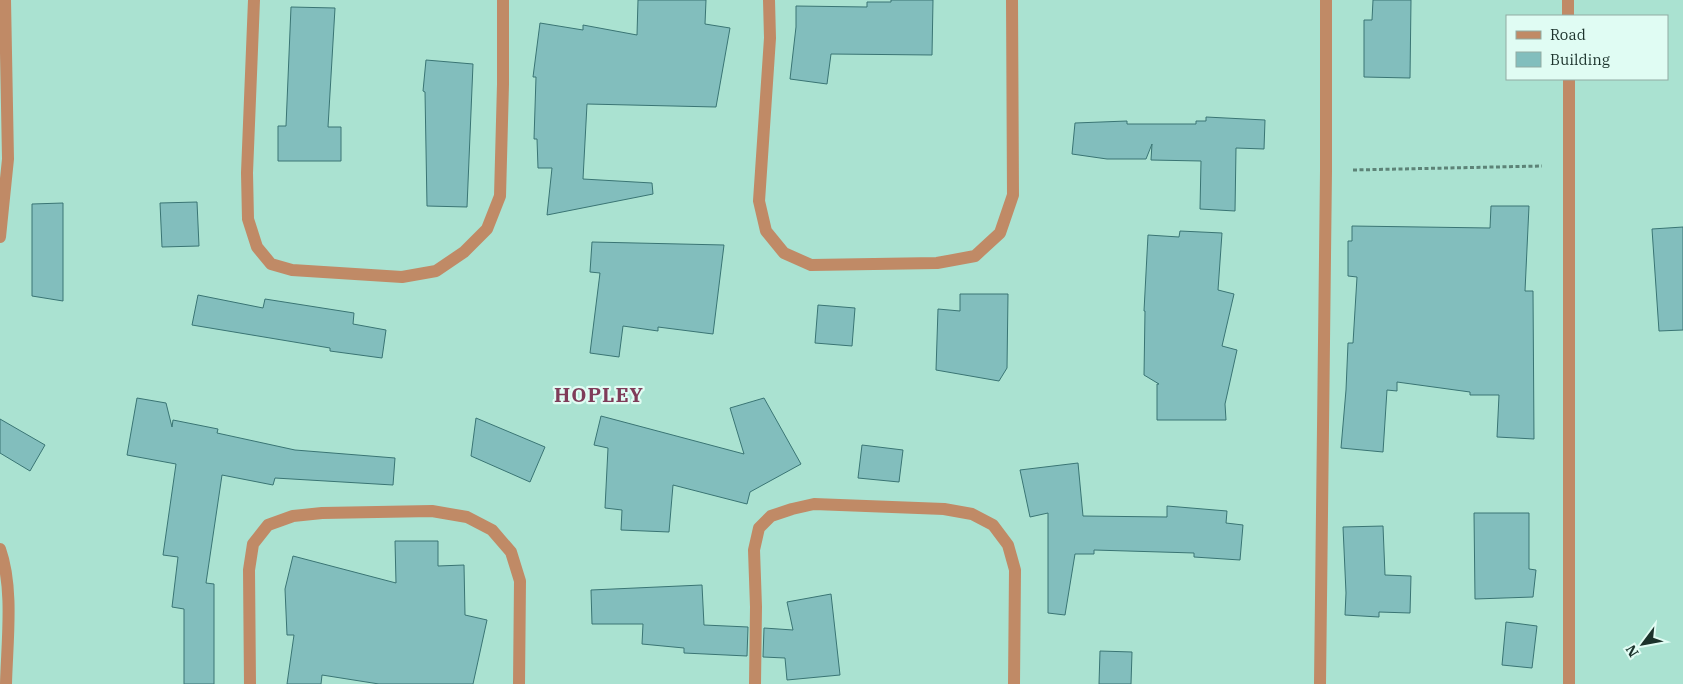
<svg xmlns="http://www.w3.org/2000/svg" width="1683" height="684" font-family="'IBM Plex Serif',serif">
	<rect width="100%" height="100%" fill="#aae2d1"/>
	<!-- building -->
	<g fill="#82bebd" stroke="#3a7574">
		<path d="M 638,0 L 706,0 L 705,24 L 730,28 L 716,107 L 587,104 L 583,179 L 652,183 L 653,194 L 547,215 L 552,168 L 538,168 L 537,139 L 534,139 L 536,77 L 533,77 L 540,23 L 583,30 L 583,25 L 637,35 Z"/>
		<path d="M 891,0 L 933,0 L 932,55 L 831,54 L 827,84 L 790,79 L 796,27 L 796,6 L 867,7 L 867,2 L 891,2 Z"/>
		<path d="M 1373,0 L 1411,0 L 1410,78 L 1364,77 L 1364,20 L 1372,20 Z"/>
		<path d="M 291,7 L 335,8 L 328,127 L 341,127 L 341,161 L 278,161 L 278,126 L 286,126 Z"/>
		<path d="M 426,60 L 473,64 L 467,207 L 427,206 L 425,92 L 423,91 Z"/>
		<path d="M 1206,117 L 1265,120 L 1264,149 L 1236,148 L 1235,211 L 1200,209 L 1201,161 L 1151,160 L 1152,144 L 1146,159 L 1107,159 L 1072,154 L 1075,123 L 1127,121 L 1127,124 L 1196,124 L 1196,121 L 1206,121 Z"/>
		<path d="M 197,202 L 199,246 L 162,247 L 160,203 Z"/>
		<path d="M 63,203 L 63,301 L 32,296 L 32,204 Z"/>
		<path d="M 1491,206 L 1529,206 L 1525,291 L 1533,291 L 1534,439 L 1497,437 L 1499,395 L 1470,395 L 1470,392 L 1397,382 L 1397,391 L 1387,390 L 1383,452 L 1341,448 L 1346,390 L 1348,343 L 1353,343 L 1357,277 L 1348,276 L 1348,241 L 1352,241 L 1352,226 L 1490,228 Z"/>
		<path d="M 1683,227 L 1683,330 L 1659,331 L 1652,229 Z"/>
		<path d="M 1180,231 L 1222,233 L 1218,290 L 1234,294 L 1222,346 L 1237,350 L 1225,404 L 1226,420 L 1157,420 L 1157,384 L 1159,384 L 1144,375 L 1145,311 L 1144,311 L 1148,235 L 1179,237 Z"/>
		<path d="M 592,242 L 724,245 L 713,334 L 658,327 L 658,331 L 623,326 L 619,357 L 590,353 L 600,273 L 590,272 Z"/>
		<path d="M 960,294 L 1008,294 L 1007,368 L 999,381 L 936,370 L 938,309 L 960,311 Z"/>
		<path d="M 198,295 L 263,308 L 265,299 L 354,313 L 353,324 L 386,330 L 382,358 L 330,351 L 330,348 L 192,325 Z"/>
		<path d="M 818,305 L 855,308 L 852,346 L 815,343 Z"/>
		<path d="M 137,398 L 166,403 L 172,427 L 173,420 L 218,429 L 217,433 L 295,450 L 395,458 L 393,485 L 275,478 L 273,485 L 222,475 L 206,583 L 214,584 L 214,684 L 184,684 L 184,609 L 172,607 L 178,557 L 163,555 L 176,464 L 127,455 Z"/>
		<path d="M 764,398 L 801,464 L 750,492 L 747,504 L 673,485 L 669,532 L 621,530 L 622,510 L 605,508 L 608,448 L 594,445 L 601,416 L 744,454 L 730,408 Z"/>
		<path d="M 476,418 L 545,447 L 530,482 L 471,456 Z"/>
		<path d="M 0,419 L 45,445 L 30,471 L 0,453 Z"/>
		<path d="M 862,445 L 903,450 L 899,482 L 858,478 Z"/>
		<path d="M 1078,463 L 1083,516 L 1167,517 L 1167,506 L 1227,511 L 1226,523 L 1243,525 L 1240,560 L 1194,557 L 1194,553 L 1094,550 L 1094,554 L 1075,554 L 1065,615 L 1048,613 L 1048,513 L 1030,517 L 1020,470 Z"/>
		<path d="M 1474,513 L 1529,513 L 1529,569 L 1536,570 L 1533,597 L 1475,599 Z"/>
		<path d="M 1383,526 L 1385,575 L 1411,576 L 1410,613 L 1379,612 L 1379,617 L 1345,615 L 1346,593 L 1343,527 Z"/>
		<path d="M 395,541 L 438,541 L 438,566 L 464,565 L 465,615 L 487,620 L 473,684 L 379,684 L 322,675 L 321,684 L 287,684 L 294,635 L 287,635 L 285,589 L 293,556 L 396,583 Z"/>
		<path d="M 702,585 L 704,625 L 748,627 L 747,656 L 684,653 L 684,648 L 642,644 L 643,624 L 592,624 L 591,590 Z"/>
		<path d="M 831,594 L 840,675 L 787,680 L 785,658 L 763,657 L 764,628 L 793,630 L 787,602 Z"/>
		<path d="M 1506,622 L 1537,626 L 1532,668 L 1502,665 Z"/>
		<path d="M 1100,651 L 1132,652 L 1131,684 L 1099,684 Z"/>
	</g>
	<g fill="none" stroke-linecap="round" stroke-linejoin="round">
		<!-- path -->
		<path stroke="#5d8377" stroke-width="3" stroke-dasharray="4 2.5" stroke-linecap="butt" d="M 1353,170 L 1542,166"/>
		<!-- street -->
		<g stroke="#c08a66" stroke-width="12">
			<path d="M 254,0 L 247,173 L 248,219 L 257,247 L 271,264 L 292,270 L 402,277 L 436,271 L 464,252 L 487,229 L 500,196 L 503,84 L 503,0"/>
			<path d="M 769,0 L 770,38 L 759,201 L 766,231 L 784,253 L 811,265 L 937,263 L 975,256 L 1000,233 L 1013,195 L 1012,0"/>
			<path d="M 1568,0 L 1568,16"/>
			<path d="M 0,237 L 8,159 L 5,0"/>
			<path d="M 0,549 C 14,588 7,642 6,684"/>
			<path d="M 250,684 L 249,570 L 253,544 L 268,525 L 293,516 L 322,513 L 432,511 L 467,517 L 492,530 L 511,552 L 520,581 L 519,684"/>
			<path d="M 755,684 L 756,607 L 754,550 L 759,528 L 771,516 L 792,509 L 814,504 L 944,509 L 972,514 L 993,525 L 1008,545 L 1015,570 L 1014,684"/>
			<path d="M 1320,684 L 1326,171 L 1326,0"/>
			<path d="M 1569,684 L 1569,79"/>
		</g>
	</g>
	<g text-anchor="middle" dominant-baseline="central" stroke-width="4.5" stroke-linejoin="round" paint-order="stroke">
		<!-- district labels -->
		<g font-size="20" font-weight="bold" letter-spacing="1" fill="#7f3c59" stroke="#e0fcf3">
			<text x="599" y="394">HOPLEY</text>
		</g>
	</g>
	<!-- legend -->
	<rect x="1506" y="15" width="162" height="65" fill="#e0fcf3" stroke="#91aba3"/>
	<rect x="1516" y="31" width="25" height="8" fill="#c08a66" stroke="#91aba3"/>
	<text x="1550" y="40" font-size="15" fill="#1b322b">Road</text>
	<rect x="1516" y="52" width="25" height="15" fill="#82bebd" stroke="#91aba3"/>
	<text x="1550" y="65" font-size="15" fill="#1b322b">Building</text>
	<!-- north arrow -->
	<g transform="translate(1643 644) rotate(238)" stroke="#e0fcf3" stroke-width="4" paint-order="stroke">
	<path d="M0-4L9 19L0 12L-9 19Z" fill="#1b322b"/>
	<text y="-8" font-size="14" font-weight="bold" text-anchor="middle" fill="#1b322b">N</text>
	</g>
</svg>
